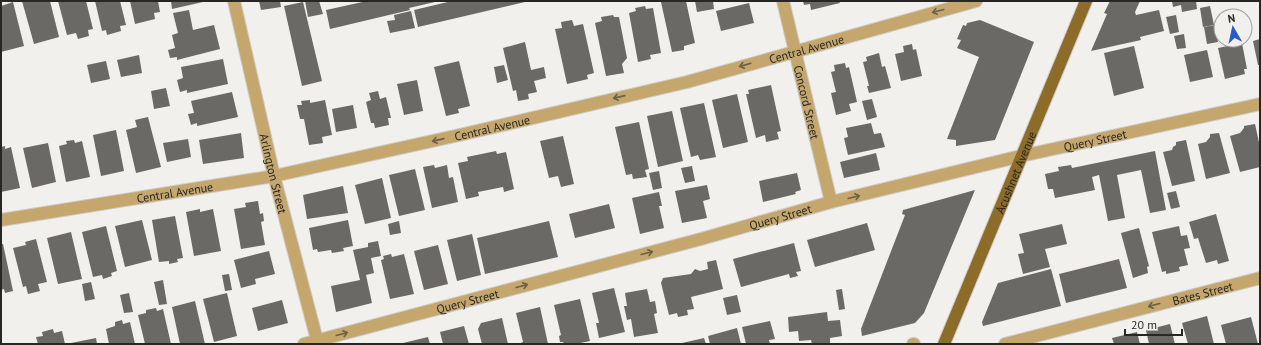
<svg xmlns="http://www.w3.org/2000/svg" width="1261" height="345" font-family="'PT Sans',sans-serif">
	<rect width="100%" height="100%" fill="#f2f0ec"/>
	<!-- building -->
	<g fill="#6b6965">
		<path d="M 22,1 L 50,1 L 59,37 L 34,44 Z"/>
		<path d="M 58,1 L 86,1 L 93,29 L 88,30 L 89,36 L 78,39 L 76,33 L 67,35 Z"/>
		<path d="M 95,1 L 120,1 L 126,25 L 120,26 L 121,31 L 107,35 L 106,30 L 102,31 Z"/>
		<path d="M 130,1 L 158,1 L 160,12 L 154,13 L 155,19 L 135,24 Z"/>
		<path d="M 171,1 L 203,1 L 203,2 L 172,9 Z"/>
		<path d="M 259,1 L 280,1 L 281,7 L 261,10 Z"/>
		<path d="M 305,1 L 319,1 L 323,14 L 308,17 Z"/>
		<path d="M 367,1 L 435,1 L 435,2 L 409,8 L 410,10 L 330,29 L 326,10 Z"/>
		<path d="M 452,1 L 525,1 L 525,2 L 418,27 L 414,10 Z"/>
		<path d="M 665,1 L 686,1 L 695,43 L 684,46 L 684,50 L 672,52 L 661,2 Z"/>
		<path d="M 695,1 L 713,1 L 714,9 L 697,12 Z"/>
		<path d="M 803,1 L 839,1 L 840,3 L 811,10 L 810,4 L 804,5 Z"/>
		<path d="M 1110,1 L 1140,1 L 1135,12 L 1136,15 L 1159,10 L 1164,31 L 1140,37 L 1141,40 L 1091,51 L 1107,14 L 1104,13 Z"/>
		<path d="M 1172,1 L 1196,1 L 1197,9 L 1182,12 L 1181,5 L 1173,7 Z"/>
		<path d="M 13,2 L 24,46 L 1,52 L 1,6 Z"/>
		<path d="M 303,2 L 322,81 L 302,86 L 284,6 Z"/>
		<path d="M 749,3 L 754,23 L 721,31 L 716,11 Z"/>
		<path d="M 645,6 L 646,9 L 653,8 L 661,53 L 650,55 L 651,59 L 638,62 L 629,13 L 636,11 L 635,8 Z"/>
		<path d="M 1210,6 L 1214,25 L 1203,27 L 1200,8 Z"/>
		<path d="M 189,10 L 193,30 L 214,25 L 220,49 L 177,60 L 177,57 L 170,58 L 168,50 L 175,48 L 172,35 L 178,33 L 173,13 Z"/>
		<path d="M 411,11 L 415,28 L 390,33 L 387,21 L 395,20 L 394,15 Z"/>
		<path d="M 613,15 L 614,17 L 619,17 L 627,58 L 622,64 L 624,73 L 606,76 L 595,23 L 602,21 L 601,17 Z"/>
		<path d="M 1176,15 L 1179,32 L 1170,34 L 1166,17 Z"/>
		<path d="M 572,20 L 574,26 L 583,24 L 594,73 L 587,75 L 588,79 L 567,84 L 555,29 L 562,28 L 561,22 Z"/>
		<path d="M 980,20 L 1034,42 L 995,140 L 956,146 L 956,140 L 947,139 L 979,57 L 957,48 L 961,40 L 957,39 L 963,25 L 966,26 L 967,23 Z"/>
		<path d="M 1215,25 L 1218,42 L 1207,44 L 1204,27 Z"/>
		<path d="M 1184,34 L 1186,48 L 1177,49 L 1174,36 Z"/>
		<path d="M 1260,39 L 1260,65 L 1258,65 L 1253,41 Z"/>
		<path d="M 525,42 L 531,70 L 544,67 L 546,78 L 534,81 L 537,92 L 528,94 L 529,99 L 518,101 L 516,90 L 513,91 L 503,48 Z"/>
		<path d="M 1242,43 L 1247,69 L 1244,69 L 1245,74 L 1225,79 L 1218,48 Z"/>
		<path d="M 912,44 L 913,50 L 916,49 L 922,76 L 901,81 L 895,54 L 904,52 L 903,46 Z"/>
		<path d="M 1134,46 L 1144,88 L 1114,96 L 1104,53 Z"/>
		<path d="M 1207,50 L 1213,77 L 1190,82 L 1184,55 Z"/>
		<path d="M 879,53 L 882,67 L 885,66 L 891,88 L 869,93 L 867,86 L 869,86 L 863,62 L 867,61 L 866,57 Z"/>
		<path d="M 139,55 L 142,73 L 121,77 L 117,60 Z"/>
		<path d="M 223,59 L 228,84 L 187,93 L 187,90 L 180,92 L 177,80 L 183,78 L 181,67 Z"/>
		<path d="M 106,61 L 110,79 L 91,83 L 87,65 Z"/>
		<path d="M 459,61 L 470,106 L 458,109 L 459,113 L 446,116 L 434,67 Z"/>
		<path d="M 845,63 L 846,68 L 849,67 L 857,102 L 849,104 L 851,111 L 836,115 L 831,93 L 836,92 L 831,72 L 835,71 L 834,65 Z"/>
		<path d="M 504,65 L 508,80 L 497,83 L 494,67 Z"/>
		<path d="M 417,80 L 423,111 L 404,115 L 397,84 Z"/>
		<path d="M 771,85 L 781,131 L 777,132 L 779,139 L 766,142 L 765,135 L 756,138 L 746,94 L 749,94 L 748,90 Z"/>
		<path d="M 166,88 L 170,106 L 154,109 L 151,91 Z"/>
		<path d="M 378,91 L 380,99 L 386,97 L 391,118 L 388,118 L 389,125 L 375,128 L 374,123 L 371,123 L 366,102 L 371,100 L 369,93 Z"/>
		<path d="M 232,92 L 238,117 L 197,126 L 197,123 L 191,125 L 188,114 L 194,113 L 191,101 Z"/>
		<path d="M 737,94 L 748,142 L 723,148 L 712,100 Z"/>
		<path d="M 872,99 L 877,117 L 867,120 L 862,101 Z"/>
		<path d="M 310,100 L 310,103 L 325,100 L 332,135 L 322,137 L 323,143 L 309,145 L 304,119 L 300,119 L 297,105 L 302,105 L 301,101 Z"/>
		<path d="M 704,103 L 716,157 L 700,160 L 698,155 L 691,157 L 680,108 Z"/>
		<path d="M 353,105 L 357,128 L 336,132 L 332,109 Z"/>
		<path d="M 672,111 L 683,161 L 658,167 L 647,116 Z"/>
		<path d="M 148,117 L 161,167 L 136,173 L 126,130 L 137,127 L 135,120 Z"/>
		<path d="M 639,122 L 649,169 L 645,170 L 647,177 L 633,179 L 632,174 L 626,175 L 615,127 Z"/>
		<path d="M 871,123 L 874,134 L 881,133 L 885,147 L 848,155 L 844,138 L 848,137 L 846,128 Z"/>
		<path d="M 1255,124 L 1260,147 L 1260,167 L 1240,172 L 1230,136 L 1240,133 L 1244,128 L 1244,126 Z"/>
		<path d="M 116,130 L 124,171 L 101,176 L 93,135 Z"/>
		<path d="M 241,133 L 244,158 L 203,164 L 199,140 Z"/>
		<path d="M 1219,133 L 1230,173 L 1206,179 L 1198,144 L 1206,142 L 1210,137 L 1210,134 Z"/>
		<path d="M 563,136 L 574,184 L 561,187 L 558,176 L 549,178 L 540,141 Z"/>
		<path d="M 188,139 L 191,157 L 167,162 L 163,143 Z"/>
		<path d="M 74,140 L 75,143 L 82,141 L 90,177 L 66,182 L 59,146 L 67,144 L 66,141 Z"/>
		<path d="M 1186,140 L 1195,181 L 1172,186 L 1163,152 L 1172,150 L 1173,147 L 1176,145 L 1176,142 Z"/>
		<path d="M 48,143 L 56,182 L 32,188 L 23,148 Z"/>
		<path d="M 5,146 L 5,149 L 11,147 L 20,188 L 1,192 L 1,147 Z"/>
		<path d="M 496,151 L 497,154 L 506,152 L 514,189 L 504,192 L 503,187 L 478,192 L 479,196 L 466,199 L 458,163 L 468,161 L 467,157 Z"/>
		<path d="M 1155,151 L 1166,210 L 1150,213 L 1141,170 L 1117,175 L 1125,218 L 1108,221 L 1099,175 L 1092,177 L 1095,190 L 1055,198 L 1053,189 L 1048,189 L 1045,174 L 1059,171 L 1058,167 L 1071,165 L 1072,168 Z"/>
		<path d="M 876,153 L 880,170 L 844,178 L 840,162 Z"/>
		<path d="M 434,165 L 435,168 L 447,165 L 449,178 L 453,177 L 458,202 L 432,208 L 423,167 Z"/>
		<path d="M 692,166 L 695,181 L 685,183 L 681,168 Z"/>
		<path d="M 415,169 L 425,210 L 399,216 L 389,175 Z"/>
		<path d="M 659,171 L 662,188 L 653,190 L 649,173 Z"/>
		<path d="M 797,173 L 801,190 L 795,192 L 796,194 L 763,202 L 759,181 Z"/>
		<path d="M 382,178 L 391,218 L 365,224 L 355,185 Z"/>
		<path d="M 707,185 L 710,199 L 703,201 L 707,218 L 682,223 L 675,191 Z"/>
		<path d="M 343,186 L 348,213 L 307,219 L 303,195 Z"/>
		<path d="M 975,190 L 924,313 L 915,323 L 862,336 L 861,329 L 905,215 L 902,214 L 903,210 Z"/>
		<path d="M 1176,191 L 1180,207 L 1171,209 L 1167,193 Z"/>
		<path d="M 659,192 L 662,206 L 659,206 L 664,228 L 640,234 L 632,198 Z"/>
		<path d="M 258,201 L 260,214 L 263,213 L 264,221 L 261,222 L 265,245 L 241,249 L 234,209 L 246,207 L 245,203 Z"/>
		<path d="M 609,204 L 615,228 L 575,238 L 569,214 Z"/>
		<path d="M 200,209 L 200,212 L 213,209 L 221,251 L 194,256 L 186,212 Z"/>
		<path d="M 1216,214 L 1229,261 L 1218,264 L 1217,260 L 1206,263 L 1198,238 L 1194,239 L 1189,222 Z"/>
		<path d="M 175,216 L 183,258 L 177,259 L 178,262 L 169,264 L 169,261 L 159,262 L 152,220 Z"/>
		<path d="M 142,220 L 152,260 L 125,267 L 115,226 Z"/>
		<path d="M 348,220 L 353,246 L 343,248 L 344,251 L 332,253 L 331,250 L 318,252 L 317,249 L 313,250 L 309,228 Z"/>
		<path d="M 399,221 L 401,233 L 390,235 L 388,224 Z"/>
		<path d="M 549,221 L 558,257 L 485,274 L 477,238 Z"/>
		<path d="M 867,223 L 875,250 L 815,267 L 807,240 Z"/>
		<path d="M 1062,224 L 1067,244 L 1045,249 L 1050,267 L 1023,274 L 1018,254 L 1024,253 L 1019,234 Z"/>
		<path d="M 106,226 L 117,271 L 111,273 L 112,276 L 103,279 L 102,275 L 93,277 L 82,232 Z"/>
		<path d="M 1179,226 L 1181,236 L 1187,235 L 1190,248 L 1184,249 L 1188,265 L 1179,267 L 1180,271 L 1166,274 L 1166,271 L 1162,272 L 1152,232 Z"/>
		<path d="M 1139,228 L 1149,266 L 1147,267 L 1148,273 L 1133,278 L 1121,233 Z"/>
		<path d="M 71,232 L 82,279 L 58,284 L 47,238 Z"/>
		<path d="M 472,234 L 481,275 L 457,281 L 447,240 Z"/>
		<path d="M 36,239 L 47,282 L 38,284 L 40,291 L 28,294 L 26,286 L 23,287 L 13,248 L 26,245 L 25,242 Z"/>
		<path d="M 378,241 L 381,256 L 371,258 L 374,273 L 366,275 L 372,303 L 336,312 L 331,286 L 360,280 L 353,250 L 368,247 L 368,243 Z"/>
		<path d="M 794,243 L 801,271 L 796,272 L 798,276 L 790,278 L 789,274 L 741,287 L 733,259 Z"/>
		<path d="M 1,244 L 3,244 L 13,291 L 5,293 L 4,289 L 1,290 Z"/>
		<path d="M 438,245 L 448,284 L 424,290 L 414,251 Z"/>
		<path d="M 269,251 L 275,274 L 255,279 L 256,284 L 241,288 L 234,260 Z"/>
		<path d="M 391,254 L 392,257 L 404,254 L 414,294 L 390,299 L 381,260 L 384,259 L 383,256 Z"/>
		<path d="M 1119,259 L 1127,288 L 1066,303 L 1059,274 Z"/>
		<path d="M 716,260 L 723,289 L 691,297 L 694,309 L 687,310 L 688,315 L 678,317 L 677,313 L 669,315 L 661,283 L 663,278 L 691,274 L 695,269 L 700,271 L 708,269 L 707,262 Z"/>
		<path d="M 1051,269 L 1061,306 L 983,326 L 982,322 L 998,283 Z"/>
		<path d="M 229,274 L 232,290 L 225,291 L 222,275 Z"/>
		<path d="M 163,280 L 167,304 L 159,305 L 154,282 Z"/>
		<path d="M 91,282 L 95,299 L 85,301 L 82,284 Z"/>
		<path d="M 614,288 L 625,332 L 599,338 L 596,323 L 599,323 L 592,293 Z"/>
		<path d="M 647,289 L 650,302 L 655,301 L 657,313 L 654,314 L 658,333 L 634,337 L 631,319 L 627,320 L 624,306 L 627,306 L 625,293 Z"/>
		<path d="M 842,289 L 845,309 L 839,310 L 836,290 Z"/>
		<path d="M 129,293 L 133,312 L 124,313 L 120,295 Z"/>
		<path d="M 227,293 L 237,336 L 214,342 L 203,299 Z"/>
		<path d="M 737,295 L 741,312 L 727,315 L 723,298 Z"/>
		<path d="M 580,299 L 590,341 L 576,344 L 564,344 L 563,342 L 560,342 L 559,336 L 561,335 L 554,305 Z"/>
		<path d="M 282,300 L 288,323 L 258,331 L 252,308 Z"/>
		<path d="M 195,301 L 205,344 L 180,344 L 172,307 Z"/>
		<path d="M 540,307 L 548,344 L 518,344 L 523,342 L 516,313 Z"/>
		<path d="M 156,308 L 157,311 L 163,309 L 171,344 L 145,344 L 138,315 L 146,313 L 146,310 Z"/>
		<path d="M 827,312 L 828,321 L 840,320 L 842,336 L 830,338 L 830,343 L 812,344 L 811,340 L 799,341 L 798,331 L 789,332 L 788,317 Z"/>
		<path d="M 1207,316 L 1214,344 L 1188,344 L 1182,323 Z"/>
		<path d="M 1251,317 L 1258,344 L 1226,344 L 1221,325 Z"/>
		<path d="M 502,318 L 508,344 L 482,344 L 478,329 L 481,323 Z"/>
		<path d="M 122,320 L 123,324 L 130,322 L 135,344 L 109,344 L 106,329 L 115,326 L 115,322 Z"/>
		<path d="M 770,321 L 775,339 L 769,340 L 770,344 L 746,344 L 742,327 Z"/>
		<path d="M 1170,324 L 1175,344 L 1149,344 L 1146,330 Z"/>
		<path d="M 464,326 L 469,344 L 443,344 L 440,332 Z"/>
		<path d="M 737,328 L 741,344 L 710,344 L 708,336 Z"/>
		<path d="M 53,329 L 54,333 L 62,331 L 65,344 L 38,344 L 36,337 L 43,336 L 42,332 Z"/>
		<path d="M 1137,332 L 1140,344 L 1114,344 L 1112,338 Z"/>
		<path d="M 428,337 L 430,344 L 403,344 L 403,343 Z"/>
		<path d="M 96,338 L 97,344 L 71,344 L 71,343 Z"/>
		<path d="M 704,338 L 706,344 L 682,344 L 682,343 Z"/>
	</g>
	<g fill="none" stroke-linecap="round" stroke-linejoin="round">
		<!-- minor casing -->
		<g stroke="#cdccc8" stroke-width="14">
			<g id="minor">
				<path id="s1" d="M 234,1 L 274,176 L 318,344"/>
				<path id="s2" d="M 783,1 L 831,202"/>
				<path id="s3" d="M 1,220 L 274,176 L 464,134 L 687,82 L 976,1"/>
				<path id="s4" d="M 304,344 L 701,239 L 831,202 L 1021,156 L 1260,104"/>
				<path d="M 913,344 L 914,344"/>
				<path id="s5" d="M 1005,344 L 1260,278"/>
			</g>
		</g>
		<!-- major casing -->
		<g stroke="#cdccc8" stroke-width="14">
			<g id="major">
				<path id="s6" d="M 944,344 L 1086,1"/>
			</g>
		</g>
		<!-- minor -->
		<use href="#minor" stroke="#c5a76d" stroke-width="12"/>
		<!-- major -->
		<use href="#major" stroke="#8c6c28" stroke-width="12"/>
	</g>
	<!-- one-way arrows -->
	<defs><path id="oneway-shaft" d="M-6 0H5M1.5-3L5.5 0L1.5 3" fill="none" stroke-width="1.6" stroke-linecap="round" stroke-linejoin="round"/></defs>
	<g stroke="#6e6045">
		<use href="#oneway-shaft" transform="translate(938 11) rotate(165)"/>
		<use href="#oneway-shaft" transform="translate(745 65) rotate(164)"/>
		<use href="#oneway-shaft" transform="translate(619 97) rotate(167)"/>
		<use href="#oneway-shaft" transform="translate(438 140) rotate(167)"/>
		<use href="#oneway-shaft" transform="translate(854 197) rotate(-14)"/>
		<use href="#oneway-shaft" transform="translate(647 253) rotate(-15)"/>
		<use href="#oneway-shaft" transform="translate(522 286) rotate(-15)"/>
		<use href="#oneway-shaft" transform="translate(1154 305) rotate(165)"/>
		<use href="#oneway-shaft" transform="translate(342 334) rotate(-15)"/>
	</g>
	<g text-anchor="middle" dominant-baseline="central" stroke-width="4" stroke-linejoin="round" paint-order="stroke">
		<!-- street labels -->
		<g font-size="12" fill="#272624" stroke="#f2f0ec">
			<text stroke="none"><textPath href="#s3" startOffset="824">Central Avenue</textPath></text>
			<text stroke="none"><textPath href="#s2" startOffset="104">Concord Street</textPath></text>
			<text stroke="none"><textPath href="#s3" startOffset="500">Central Avenue</textPath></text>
			<text stroke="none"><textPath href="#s4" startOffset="817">Query Street</textPath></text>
			<text stroke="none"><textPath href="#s6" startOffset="186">Acushnet Avenue</textPath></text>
			<text stroke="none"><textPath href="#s1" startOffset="177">Arlington Street</textPath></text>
			<text stroke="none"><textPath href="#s3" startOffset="176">Central Avenue</textPath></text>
			<text stroke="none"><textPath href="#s4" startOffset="493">Query Street</textPath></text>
			<text stroke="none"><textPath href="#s5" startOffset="204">Bates Street</textPath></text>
			<text stroke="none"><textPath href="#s4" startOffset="169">Query Street</textPath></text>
		</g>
	</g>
	<!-- border -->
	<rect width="1261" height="345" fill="none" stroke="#272624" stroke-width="4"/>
	<!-- north arrow -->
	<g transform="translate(1233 28) rotate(351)"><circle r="19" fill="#f2f0ec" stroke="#a19f9c"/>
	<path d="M0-3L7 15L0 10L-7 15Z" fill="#275cca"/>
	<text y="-6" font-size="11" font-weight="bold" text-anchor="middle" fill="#272624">N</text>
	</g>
	<!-- scale -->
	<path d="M1125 329v6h57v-6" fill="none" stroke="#272624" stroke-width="2"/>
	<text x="1131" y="329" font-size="12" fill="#272624" stroke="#f2f0ec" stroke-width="3" paint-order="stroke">20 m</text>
</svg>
